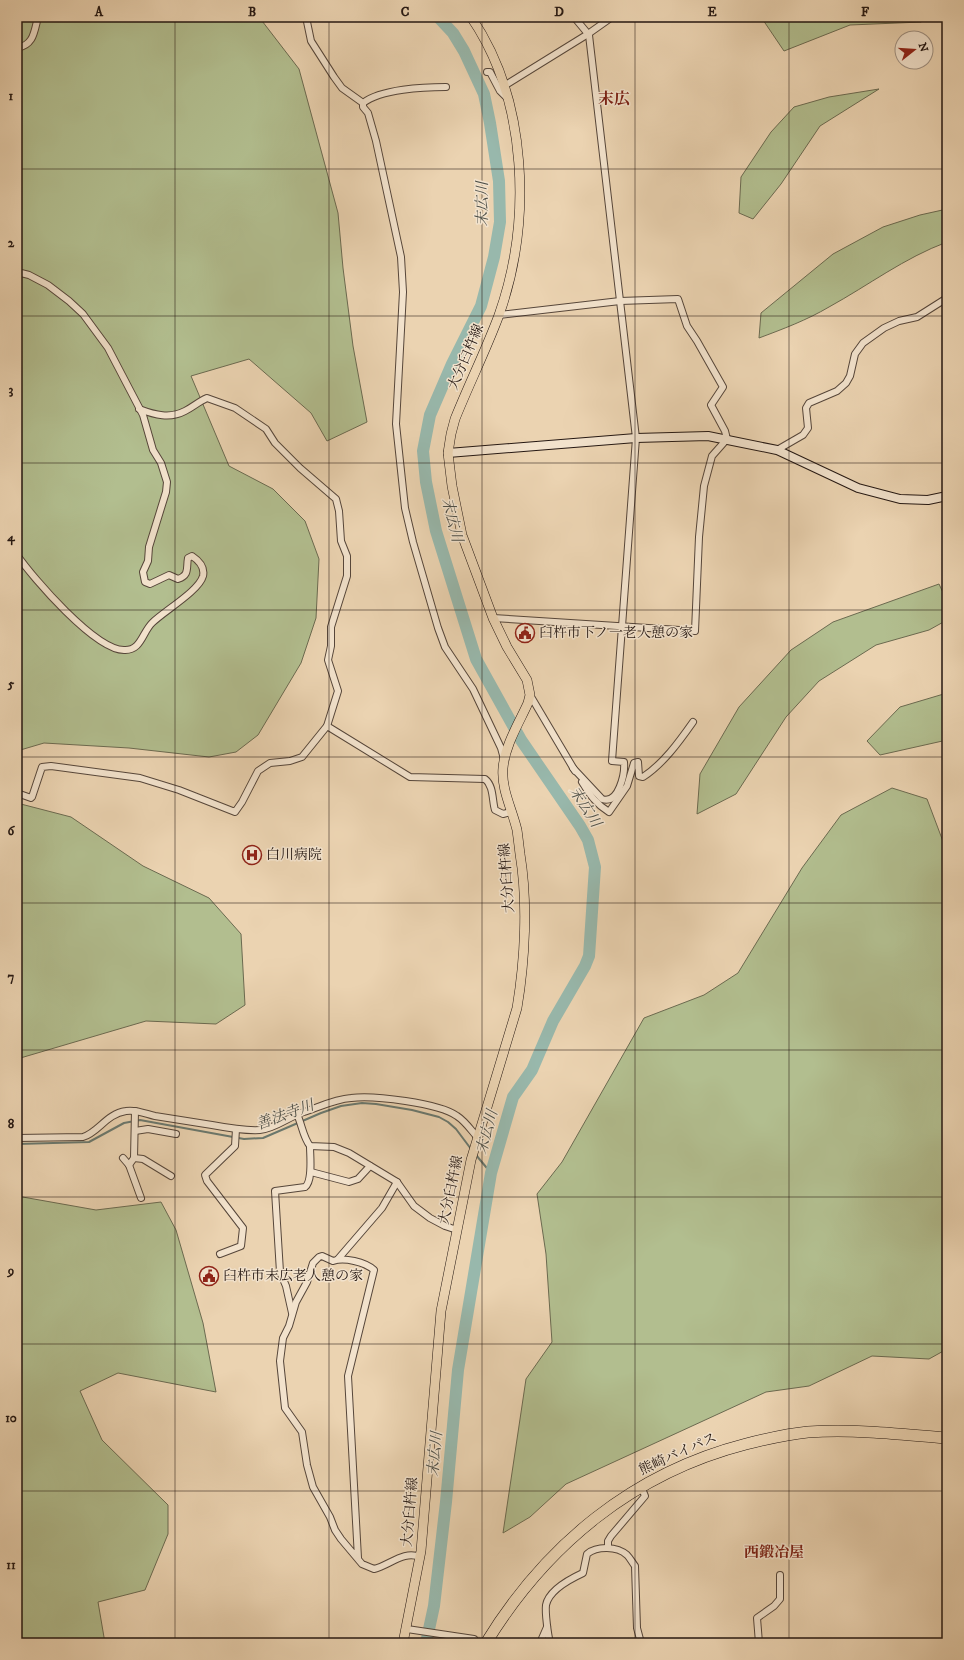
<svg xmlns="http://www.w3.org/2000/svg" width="964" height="1660" font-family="'IM FELL DW Pica','Noto Serif JP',serif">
	<rect width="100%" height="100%" fill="#ebd3b1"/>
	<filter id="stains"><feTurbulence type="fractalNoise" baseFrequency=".005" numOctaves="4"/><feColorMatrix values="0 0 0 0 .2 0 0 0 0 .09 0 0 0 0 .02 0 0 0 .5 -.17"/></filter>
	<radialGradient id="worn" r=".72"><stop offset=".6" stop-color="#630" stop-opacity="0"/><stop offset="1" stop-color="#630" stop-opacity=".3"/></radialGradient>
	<!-- green -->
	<g fill="#b2be8f" stroke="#6b6a50">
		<path d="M 17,17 L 259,17 L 299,69 L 338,213 L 343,268 L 353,346 L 367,422 L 327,441 L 311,413 L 249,359 L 191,376 L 229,466 L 273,489 L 305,521 L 319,559 L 316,618 L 301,663 L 258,735 L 236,752 L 209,757 L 129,748 L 44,743 L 17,751 Z"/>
		<path d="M 761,17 L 928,17 L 921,22 L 850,25 L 784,51 Z"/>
		<path d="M 879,89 L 820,126 L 781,184 L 753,219 L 739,213 L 741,177 L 771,132 L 794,107 L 829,97 Z"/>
		<path d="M 947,209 L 947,242 C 904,258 869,285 829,307 C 807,320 783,329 759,338 L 761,313 L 833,254 L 883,227 L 920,215 Z"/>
		<path d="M 939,584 L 947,601 L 947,620 L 929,630 L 876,645 L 819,681 L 786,717 L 736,794 L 697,814 L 700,774 L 739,707 L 791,650 L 833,622 Z"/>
		<path d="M 947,693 L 947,740 L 880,755 L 867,741 L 900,707 Z"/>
		<path d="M 892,788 L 927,799 L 947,852 L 947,1349 L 929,1359 L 872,1356 L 809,1386 L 766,1392 L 566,1484 L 530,1517 L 503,1533 L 526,1379 L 552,1342 L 546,1254 L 537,1194 L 562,1162 L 644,1018 L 704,995 L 738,973 L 802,868 L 841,815 Z"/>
		<path d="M 17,803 L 71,817 L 143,866 L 209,898 L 241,934 L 245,1005 L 216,1024 L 146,1021 L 17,1059 Z"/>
		<path d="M 17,1196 L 96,1210 L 161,1202 L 176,1230 L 203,1323 L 216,1392 L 118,1373 L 80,1391 L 102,1440 L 168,1505 L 168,1534 L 145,1590 L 98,1602 L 105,1643 L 17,1643 Z"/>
	</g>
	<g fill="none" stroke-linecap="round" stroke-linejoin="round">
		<!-- stream -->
		<g stroke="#6a786e" stroke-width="2">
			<path d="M 17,1144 L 89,1142 L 124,1123 L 140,1120 L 244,1139 L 263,1138 L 321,1113 L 341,1106 L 362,1103 L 376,1104 L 412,1110 L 439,1117 L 448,1122 L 456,1129 L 471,1149"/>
			<path d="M 476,1155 L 491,1173"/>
		</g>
		<!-- river -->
		<path stroke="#98b8ac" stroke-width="12" d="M 426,1643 L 434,1606 L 446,1502 L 458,1370 L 491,1173 L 513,1097 L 532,1070 L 553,1021 L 585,966 L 589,956 L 595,867 L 588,840 L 580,826 L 521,740 L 476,659 L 436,531 L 426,482 L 423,451 L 430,415 L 452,364 L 481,306 L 494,257 L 500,222 L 499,181 L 490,123 L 484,94 L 464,51 L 453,33 L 438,17"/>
		<!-- street-tunnel -->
		<path stroke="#c3ad91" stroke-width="6" stroke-dasharray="6 3" stroke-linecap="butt" d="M 474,1639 L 500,1642"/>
		<!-- street casing -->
		<g stroke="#56463a" stroke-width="8">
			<g id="street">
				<path d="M 306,17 L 311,41 L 334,77 L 342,88 L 363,103 L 363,107 L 368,113 L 376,141 L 401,257 L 403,292 L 396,424 L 405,508 L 413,542 L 438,628 L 445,647 L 473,689 L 501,748 L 504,759"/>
				<path d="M 17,48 C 34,45 34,32 38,17"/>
				<path d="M 487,72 L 490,72 L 500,91 L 507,98"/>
				<path d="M 504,86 L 588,34 L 612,17"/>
				<path d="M 363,103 C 381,89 424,87 446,87"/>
				<path d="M 17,272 L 29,275 L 48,285 L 69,301 L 83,314 L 108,348 L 143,415 L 153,450 L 161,463 L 167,482 L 166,492 L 149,547 L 148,561 L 143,572 L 145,582 L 150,584 L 169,575 L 178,579 C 190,575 186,568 188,558 L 192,556 C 198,560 205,567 203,576 C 199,591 164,611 152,623 C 142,633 141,651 124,650 C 95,650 33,578 17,555"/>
				<path d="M 777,450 L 803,435 L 808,428 L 806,408 L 809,403 L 837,391 L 846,383 L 850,376 L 855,354 L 863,343 L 884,328 L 899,321 L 917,317 L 947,298"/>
				<path d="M 493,618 L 695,631 L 699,537 L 704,486 L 712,456 L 727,439 L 725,431 L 711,405 L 723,387 L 697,341 L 687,326 L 678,299 L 620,301 L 499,315"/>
				<path d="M 530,695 L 575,771"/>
				<path d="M 327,726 L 410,777 L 485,779 C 494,786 492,801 495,810 L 503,814 L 511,812"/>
				<path d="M 573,768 L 602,799 C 619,805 625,773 624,762 L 612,761 L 636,438 L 589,35 L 574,17"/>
				<path d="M 582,782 C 590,795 596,804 609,812 L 627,786 L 634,763 L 638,762 L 639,776 L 643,777 C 663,764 679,742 693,722"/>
				<path d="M 17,793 L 31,798 L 32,797 L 42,767 L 51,766 L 140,778 L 179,790 L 235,812 L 242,802 L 258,771 L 270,763 L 290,761 L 302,757 L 327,726 L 338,691 L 328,660 L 331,646 L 331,627 L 347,576 L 347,556 L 341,541 L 339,511 L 336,499 L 300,468 L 275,443 L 266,429 L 235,408 L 207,398 C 198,402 193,407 185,411 C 170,419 155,415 139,409"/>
				<path d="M 297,1114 C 302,1125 303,1137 310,1146 L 334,1147 L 349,1153 L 397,1182 L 414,1206 L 430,1218 L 445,1226 L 457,1230"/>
				<path d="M 135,1131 L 148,1129 L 176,1134"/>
				<path d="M 17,1138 L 83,1137 C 99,1132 106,1114 126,1111 C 136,1109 146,1114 155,1116 C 174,1119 193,1122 212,1125 C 228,1128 244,1131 260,1130 C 275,1129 290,1116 304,1112 C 319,1107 335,1099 351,1098 C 373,1095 439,1103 457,1116 C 465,1121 471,1130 478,1138"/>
				<path d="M 123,1158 L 129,1165 L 141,1198"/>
				<path d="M 134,1158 L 143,1159 L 171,1176"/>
				<path d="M 129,1165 L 134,1158 L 135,1111"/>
				<path d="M 311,1172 L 349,1182 L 358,1179 L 370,1166"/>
				<path d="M 220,1254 L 241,1246 L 243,1228 L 207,1181 L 205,1175 L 235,1146 L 236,1129"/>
				<path d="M 338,1259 L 382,1208 L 397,1182"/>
				<path d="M 292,1313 L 286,1286 L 280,1272 L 275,1191 L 305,1187 C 313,1181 310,1156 310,1146"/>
				<path d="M 608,1548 L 608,1541 L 611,1536 L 645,1496 L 641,1486"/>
				<path d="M 358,1558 L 348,1376 L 374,1270 C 365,1262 344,1257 333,1261 L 322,1256 L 319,1257 L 313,1263 L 307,1282 L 296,1302 L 289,1326 L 283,1338 L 280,1361 L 285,1408 L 302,1432 L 307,1465 L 313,1487 L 330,1517 L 335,1530 L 341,1539 L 362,1564 L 374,1569 C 390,1565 404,1550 420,1557"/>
				<path d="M 407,1629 L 474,1639"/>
				<path d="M 500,1642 L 519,1643"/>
				<path d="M 540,1643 L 547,1627"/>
				<path d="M 550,1643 C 548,1635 545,1613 546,1605 C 549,1590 570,1579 583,1573 L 587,1554 C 597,1546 617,1546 627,1555 C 630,1558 632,1562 635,1566 L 637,1628 L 641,1643"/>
				<path d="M 759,1643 L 757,1618 L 774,1606 L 780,1599 L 780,1575"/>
			</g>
		</g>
		<!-- secondary casing -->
		<g stroke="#241712" stroke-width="10">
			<path id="secondary" d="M 448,453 L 636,438 L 708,436 L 777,450 L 858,488 L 900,499 L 928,500 L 947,496"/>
		</g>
		<!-- primary casing -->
		<g stroke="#241712" stroke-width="10">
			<path id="primary" d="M 403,1643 L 421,1551 L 441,1311 L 471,1160 L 517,1008 C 525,960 528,902 520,854 C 519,846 518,837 517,830 C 512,809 501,789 503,768 C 505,745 519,723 528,703 L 530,695 L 527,680 L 507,647 L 493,618 L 462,535 L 452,486 L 448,453 L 451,434 L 455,419 C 469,384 486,350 499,315 C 532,222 528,100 471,17"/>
		</g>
		<!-- highway casing -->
		<g stroke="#241712" stroke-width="12">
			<path id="highway" d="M 486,1643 C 546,1545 633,1473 746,1444 C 766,1439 787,1434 808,1432 C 855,1429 900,1434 947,1438"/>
		</g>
		<!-- street -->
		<use href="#street" stroke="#f2e2cc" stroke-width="6"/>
		<!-- secondary -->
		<use href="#secondary" stroke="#f2e2cc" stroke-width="8"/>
		<!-- primary -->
		<use href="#primary" stroke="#ebd3b1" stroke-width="9"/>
		<!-- highway -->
		<use href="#highway" stroke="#ebd3b1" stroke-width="11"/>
	</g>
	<!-- grid -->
	<path fill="none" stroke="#241712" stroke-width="1" stroke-opacity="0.55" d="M 175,17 L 175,1643M 329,17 L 329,1643M 482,17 L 482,1643M 635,17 L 635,1643M 789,17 L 789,1643M 17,169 L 947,169M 17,316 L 947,316M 17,463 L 947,463M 17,610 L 947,610M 17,757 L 947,757M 17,903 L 947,903M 17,1050 L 947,1050M 17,1197 L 947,1197M 17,1344 L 947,1344M 17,1491 L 947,1491"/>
	<!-- icons -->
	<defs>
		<g id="civic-ring" transform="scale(1)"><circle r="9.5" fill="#f2e2cc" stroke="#8f2418" stroke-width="1.5"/><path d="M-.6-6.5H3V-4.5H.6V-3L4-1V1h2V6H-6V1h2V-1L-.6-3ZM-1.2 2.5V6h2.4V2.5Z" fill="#8f2418"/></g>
		<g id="hospital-ring" transform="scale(1)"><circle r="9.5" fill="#f2e2cc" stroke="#8f2418" stroke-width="1.5"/><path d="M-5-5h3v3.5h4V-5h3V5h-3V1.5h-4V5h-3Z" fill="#8f2418"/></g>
	</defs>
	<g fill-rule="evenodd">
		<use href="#civic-ring" x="525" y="633"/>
		<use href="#hospital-ring" x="252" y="855"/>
		<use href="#civic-ring" x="209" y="1276"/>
	</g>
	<g text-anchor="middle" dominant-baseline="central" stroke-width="3" stroke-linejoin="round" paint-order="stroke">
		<!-- street labels -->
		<g font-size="14" fill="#241712" stroke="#f2e2cc">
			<text transform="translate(466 357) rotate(-67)">大分臼杵線</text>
			<text transform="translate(507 878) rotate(-94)">大分臼杵線</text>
			<text transform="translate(451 1190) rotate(-78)">大分臼杵線</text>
			<text transform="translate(678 1454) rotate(-24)">熊崎バイパス</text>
			<text transform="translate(410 1512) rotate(-85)">大分臼杵線</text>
		</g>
		<!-- poi labels -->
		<g font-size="14" fill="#241712" stroke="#f2e2cc" text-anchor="start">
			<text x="539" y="633">臼杵市下ノ一老人憩の家</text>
			<text x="266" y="855">白川病院</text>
			<text x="223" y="1276">臼杵市末広老人憩の家</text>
		</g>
		<!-- water labels -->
		<g font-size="15" font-style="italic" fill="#4d4f48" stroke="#f2e2cc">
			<text transform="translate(482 204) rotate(-90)">末広川</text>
			<text transform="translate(452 520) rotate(76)">末広川</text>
			<text transform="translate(585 807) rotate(57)">末広川</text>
			<text transform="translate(285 1115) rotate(-20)">善法寺川</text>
			<text transform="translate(487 1132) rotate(-75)">末広川</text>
			<text transform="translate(435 1454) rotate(-85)">末広川</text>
		</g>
		<!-- neighbourhood labels -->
		<g font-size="15" font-weight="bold" fill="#7a1f14" stroke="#f2e2cc">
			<text x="774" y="1552">西鍛冶屋</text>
		</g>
		<!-- quarter labels -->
		<g font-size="16" font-weight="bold" fill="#7a1f14" stroke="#f2e2cc">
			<text x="614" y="99">末広</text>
		</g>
	</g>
	<!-- margin -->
	<rect width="964" height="1660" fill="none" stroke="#ebd3b1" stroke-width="44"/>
	<!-- north arrow -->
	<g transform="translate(914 50) rotate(73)"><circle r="19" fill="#f2e2cc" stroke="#a09182"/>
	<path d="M0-3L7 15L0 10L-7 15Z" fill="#8f2418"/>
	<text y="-6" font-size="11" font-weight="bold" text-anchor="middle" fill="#241712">N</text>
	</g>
	<rect x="22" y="22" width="920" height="1616" fill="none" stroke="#241712" stroke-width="1.5"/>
	<g font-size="13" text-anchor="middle" font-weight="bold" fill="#241712">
		<text x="99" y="16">A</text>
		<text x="252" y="16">B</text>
		<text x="405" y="16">C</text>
		<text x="559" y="16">D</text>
		<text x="712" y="16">E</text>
		<text x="865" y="16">F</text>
		<text x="11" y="100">1</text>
		<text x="11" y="247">2</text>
		<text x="11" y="394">3</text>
		<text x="11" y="541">4</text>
		<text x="11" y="688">5</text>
		<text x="11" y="835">6</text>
		<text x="11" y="981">7</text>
		<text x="11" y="1128">8</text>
		<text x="11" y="1275">9</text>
		<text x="11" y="1422">10</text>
		<text x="11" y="1569">11</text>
	</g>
	<rect width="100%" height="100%" filter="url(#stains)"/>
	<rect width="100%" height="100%" fill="url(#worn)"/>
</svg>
